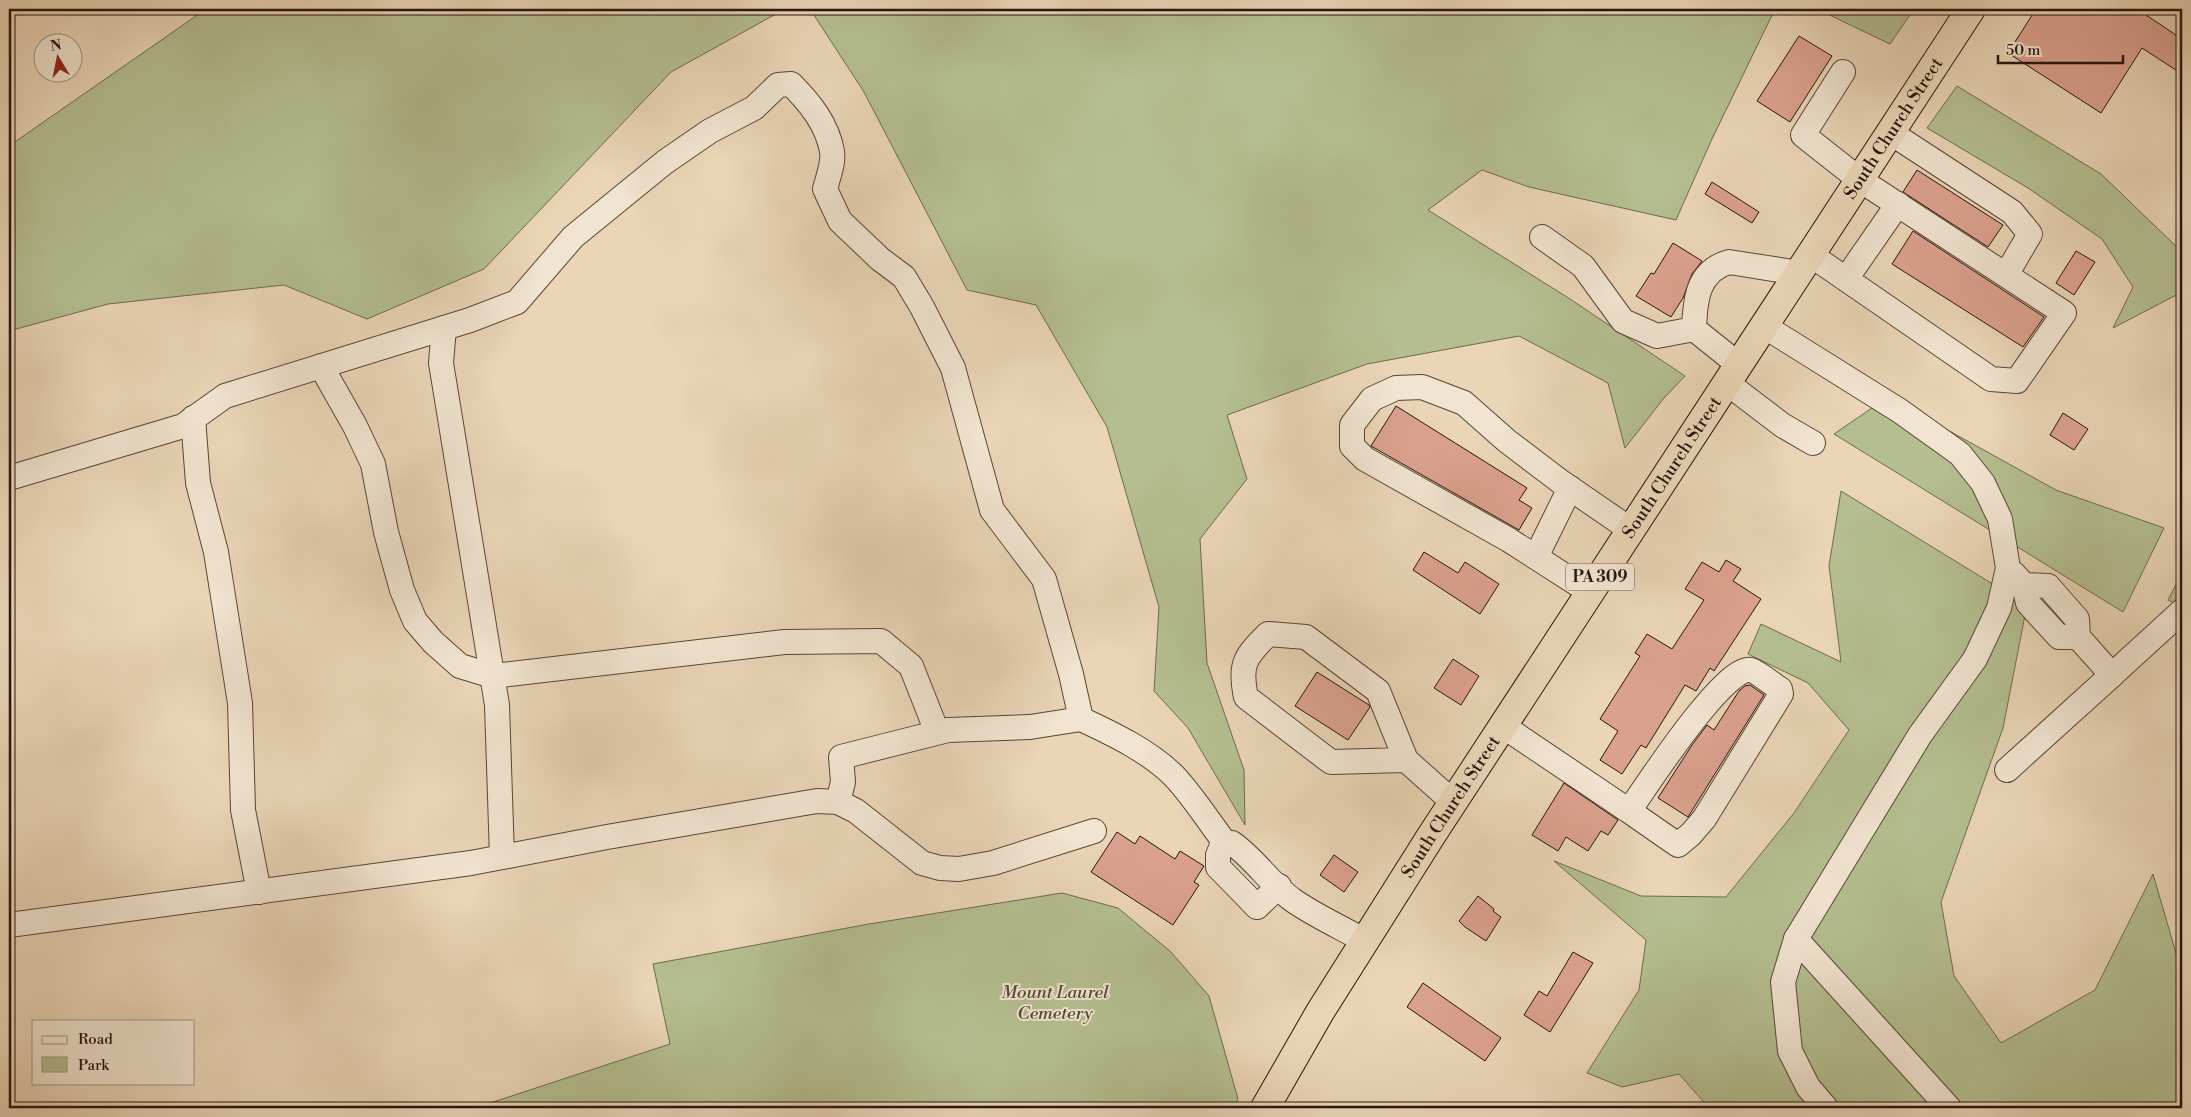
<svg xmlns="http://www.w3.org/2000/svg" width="2191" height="1117" font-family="'Libre Bodoni',serif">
	<rect width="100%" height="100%" fill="#ead5b7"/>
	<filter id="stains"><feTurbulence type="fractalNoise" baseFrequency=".004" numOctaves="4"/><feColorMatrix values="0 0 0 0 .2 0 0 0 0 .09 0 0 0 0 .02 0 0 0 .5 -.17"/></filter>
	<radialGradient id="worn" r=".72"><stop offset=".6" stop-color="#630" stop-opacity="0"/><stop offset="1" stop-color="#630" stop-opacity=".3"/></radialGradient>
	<!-- green -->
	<g fill="#b4be90" stroke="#6d6a50">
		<path d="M 206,9 L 785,9 L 671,72 L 484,269 L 367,319 L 284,285 L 108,304 L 9,331 L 9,146 Z"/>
		<path d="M 810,9 L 1775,9 L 1711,141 L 1676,220 L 1529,187 L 1482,170 L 1428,210 L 1567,297 L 1685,376 L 1664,398 L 1625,448 L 1608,383 L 1519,336 L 1367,364 L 1227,415 L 1247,479 L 1200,539 L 1207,663 L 1244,770 L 1245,825 L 1188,728 L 1154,691 L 1159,607 L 1107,427 L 1036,305 L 967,290 L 864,92 Z"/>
		<path d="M 1817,9 L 1914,9 L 1890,44 Z"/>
		<path d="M 1957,86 L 2101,174 L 2179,249 L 2182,249 L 2182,292 L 2113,328 L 2133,287 L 2102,239 L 2028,188 L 1927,128 Z"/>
		<path d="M 1888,397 L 2056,490 L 2164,528 L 2123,612 L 1834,434 Z"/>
		<path d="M 1841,491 L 2027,605 L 2003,728 L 1941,902 L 1954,976 L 2001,1043 L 2095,990 L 2153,874 L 2182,974 L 2182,1108 L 1709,1108 L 1679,1074 L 1622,1087 L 1587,1073 L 1639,990 L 1646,940 L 1554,861 L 1641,896 L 1726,897 L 1794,813 L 1849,730 L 1808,683 L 1748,654 L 1761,624 L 1841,662 L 1829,566 Z"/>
		<path d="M 2182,573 L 2182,606 L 2168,600 Z"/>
		<path d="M 1062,893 L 1118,908 L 1171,952 L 1209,996 L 1238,1099 L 1233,1108 L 475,1108 L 670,1044 L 653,964 L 869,924 Z"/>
	</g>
	<!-- building -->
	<g fill="#dba18f" stroke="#26150f">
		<path d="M 2036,9 L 2137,9 L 2182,39 L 2182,74 L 2142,48 L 2101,113 L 2008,53 Z"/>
		<path d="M 1799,36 L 1832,56 L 1790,122 L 1757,101 Z"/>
		<path d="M 1917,170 L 2003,225 L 1988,247 L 1903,192 Z"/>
		<path d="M 1712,182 L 1759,212 L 1752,223 L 1705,194 Z"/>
		<path d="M 1913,231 L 2044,317 L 2023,347 L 1892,264 Z"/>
		<path d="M 1673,243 L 1702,261 L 1692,274 L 1683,298 L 1671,317 L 1636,296 L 1651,273 L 1654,274 Z"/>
		<path d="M 2076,251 L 2095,262 L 2074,295 L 2056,283 Z"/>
		<path d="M 1396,406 L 1527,488 L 1519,500 L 1532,508 L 1519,530 L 1371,446 Z"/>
		<path d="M 2063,413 L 2088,429 L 2074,450 L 2050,435 Z"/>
		<path d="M 1424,552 L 1458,573 L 1465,562 L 1499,584 L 1480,614 L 1413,570 Z"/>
		<path d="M 1726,560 L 1741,569 L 1733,581 L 1761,599 L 1714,671 L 1710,668 L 1696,691 L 1685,685 L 1646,748 L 1641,745 L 1622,774 L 1600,760 L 1618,731 L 1600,719 L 1640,656 L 1635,653 L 1647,634 L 1672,649 L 1704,600 L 1685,589 L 1702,562 L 1719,572 Z"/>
		<path d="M 1453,659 L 1479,676 L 1461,705 L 1434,688 Z"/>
		<path d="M 1317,672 L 1369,705 L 1370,707 L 1348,740 L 1295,706 Z"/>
		<path d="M 1750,685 L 1764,695 L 1688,817 L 1658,798 L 1692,745 L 1707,725 L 1714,730 L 1739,691 L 1745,686 Z"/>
		<path d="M 1564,783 L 1618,820 L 1608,835 L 1601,831 L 1588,851 L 1566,837 L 1558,851 L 1532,835 Z"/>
		<path d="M 1117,832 L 1135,844 L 1140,836 L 1175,859 L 1180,851 L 1204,866 L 1194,882 L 1199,885 L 1173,925 L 1091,872 Z"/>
		<path d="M 1334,855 L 1358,872 L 1344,892 L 1320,875 Z"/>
		<path d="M 1478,896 L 1494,909 L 1493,911 L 1501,917 L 1486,941 L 1465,927 L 1459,921 Z"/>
		<path d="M 1573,952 L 1593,963 L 1550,1032 L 1524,1015 L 1539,991 L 1547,996 Z"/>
		<path d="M 1423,983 L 1501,1038 L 1485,1061 L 1407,1007 Z"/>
	</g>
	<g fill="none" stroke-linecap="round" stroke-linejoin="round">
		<!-- minor casing -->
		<g stroke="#574539" stroke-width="26">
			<g id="minor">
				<path d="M 1891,133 L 2012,212 L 2030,234 L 2006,275"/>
				<path d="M 1542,237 L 1583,266 L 1623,321 L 1657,336 L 1694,329 L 1739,365"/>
				<path d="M 1811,255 L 1991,379 L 2017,381 L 2064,313 L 1860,180 L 1803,135 L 1843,72"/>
				<path d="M 1846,279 L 1898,204"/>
				<path d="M 1764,326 L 1900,411 L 1960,454 L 1983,483 L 2000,519 L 2008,568 L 1999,608 L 1975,659 L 1920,735 L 1796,939 L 1783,982 L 1790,1051 L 1808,1087 L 1826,1108"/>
				<path d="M 444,328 L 441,363 L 497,705 L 502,857"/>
				<path d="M 1694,329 C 1695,301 1697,271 1729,262 L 1799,273"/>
				<path d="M 321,366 L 355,426 L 373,464 L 386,532 L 402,590 L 415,621 L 433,642 L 460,666 L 493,676 L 784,642 L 881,641 L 911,666 L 937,732"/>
				<path d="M 1727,383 L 1782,425 L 1813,443"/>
				<path d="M 193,418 L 198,483 L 216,552 L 240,703 L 243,810 L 259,892"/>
				<path d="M 9,478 L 183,426 L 225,396 L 470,320 L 517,302 L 573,237 L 665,162 L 710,131 L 754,108 L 778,85 L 791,84 C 810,103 827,124 832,151 C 834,163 828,177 825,189 L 840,221 L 880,259 L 904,277 L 922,307 L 953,368 L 992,510 L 1044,579 L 1071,674 L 1081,719 C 1113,734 1149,751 1174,776 C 1193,796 1209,822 1226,844"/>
				<path d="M 1536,557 L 1570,488"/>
				<path d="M 2014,574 L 2024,585 L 2028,603 L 2059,637 L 2078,637"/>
				<path d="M 2024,585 L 2048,586 L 2077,619 L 2078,637 L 2112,675 L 2182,611"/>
				<path d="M 1590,592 L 1509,540 L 1365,459 L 1352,446 L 1352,425 L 1372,399 L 1396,388 L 1422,387 L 1464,403 L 1507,441 L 1561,482 L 1631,530"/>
				<path d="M 1503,726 L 1629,811 C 1645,788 1725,664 1751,670 C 1758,672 1773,685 1780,689 L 1781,694 L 1704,819 L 1691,834 L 1678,845 L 1629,811"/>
				<path d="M 1406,760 L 1331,762 L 1246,697 C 1239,664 1245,657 1268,634 L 1306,637 L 1378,691 L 1406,760 L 1453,802"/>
				<path d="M 2007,770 L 2112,675"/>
				<path d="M 838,802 L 843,782 L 841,757 L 948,730 L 1030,727 L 1081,719"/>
				<path d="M 1279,886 L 1257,907 L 1218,867 L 1218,855 L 1221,848 L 1232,843 C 1255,859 1271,885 1294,901 C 1316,916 1342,928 1365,941"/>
				<path d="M 9,925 L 471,863 L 607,837 L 817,801 L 838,802 L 856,811 L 922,863 L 940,868 L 959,869 L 993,863 L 1094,831"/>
				<path d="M 1796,939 L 1949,1108"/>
			</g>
		</g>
		<!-- highway casing -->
		<g stroke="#26150f" stroke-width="30">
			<g id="highway">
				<path id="s1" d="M 1265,1108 L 1320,1012 L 1431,836 L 1971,9"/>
			</g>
		</g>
		<!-- minor -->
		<use href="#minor" stroke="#f1e4d0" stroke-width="24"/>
		<!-- highway -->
		<use href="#highway" stroke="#ead5b7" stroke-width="28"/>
	</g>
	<g text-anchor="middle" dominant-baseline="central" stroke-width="4" stroke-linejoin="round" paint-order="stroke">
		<!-- shield labels -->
		<rect fill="#f1e4d0" stroke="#635349" stroke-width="1" x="1566" y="563.5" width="68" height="27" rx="4"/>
		<g font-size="16" font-weight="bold" fill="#26150f">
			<text x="1600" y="577">PA 309</text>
		</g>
		<!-- street labels -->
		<g font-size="18" fill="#26150f" stroke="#f1e4d0">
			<text stroke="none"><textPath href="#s1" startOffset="1164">South Church Street</textPath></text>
			<text stroke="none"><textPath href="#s1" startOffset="759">South Church Street</textPath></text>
			<text stroke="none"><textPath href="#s1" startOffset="354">South Church Street</textPath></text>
		</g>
		<!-- park labels -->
		<g font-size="18" font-style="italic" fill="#514836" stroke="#f1e4d0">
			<text x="1055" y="992">Mount Laurel<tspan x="1055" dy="21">Cemetery</tspan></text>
		</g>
	</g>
	<!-- margin -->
	<rect width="2191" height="1117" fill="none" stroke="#ead5b7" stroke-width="30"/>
	<rect x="10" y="10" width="2171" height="1097" fill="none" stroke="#26150f" stroke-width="2.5"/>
	<rect x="15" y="15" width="2161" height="1087" fill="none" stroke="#26150f"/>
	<!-- legend -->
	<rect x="32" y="1020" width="162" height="65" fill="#f1e4d0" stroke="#a09183"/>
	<rect x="42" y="1036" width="25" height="8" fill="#f1e4d0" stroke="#a09183"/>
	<text x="78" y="1044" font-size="15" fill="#26150f">Road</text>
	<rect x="42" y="1057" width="25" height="15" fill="#b4be90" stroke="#a09183"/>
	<text x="78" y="1070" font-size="15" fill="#26150f">Park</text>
	<!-- north arrow -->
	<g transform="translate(58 58) rotate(350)"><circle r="24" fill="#f1e4d0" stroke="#a09183"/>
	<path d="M0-4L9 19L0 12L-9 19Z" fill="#8f2418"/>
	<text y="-8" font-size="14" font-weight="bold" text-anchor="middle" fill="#26150f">N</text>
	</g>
	<!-- scale -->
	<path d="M1998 55v8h125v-8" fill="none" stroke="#26150f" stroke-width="2.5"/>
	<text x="2006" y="55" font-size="15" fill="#26150f" stroke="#f1e4d0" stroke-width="4" paint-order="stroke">50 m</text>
	<rect width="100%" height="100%" filter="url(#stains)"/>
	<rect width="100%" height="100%" fill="url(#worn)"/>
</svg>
